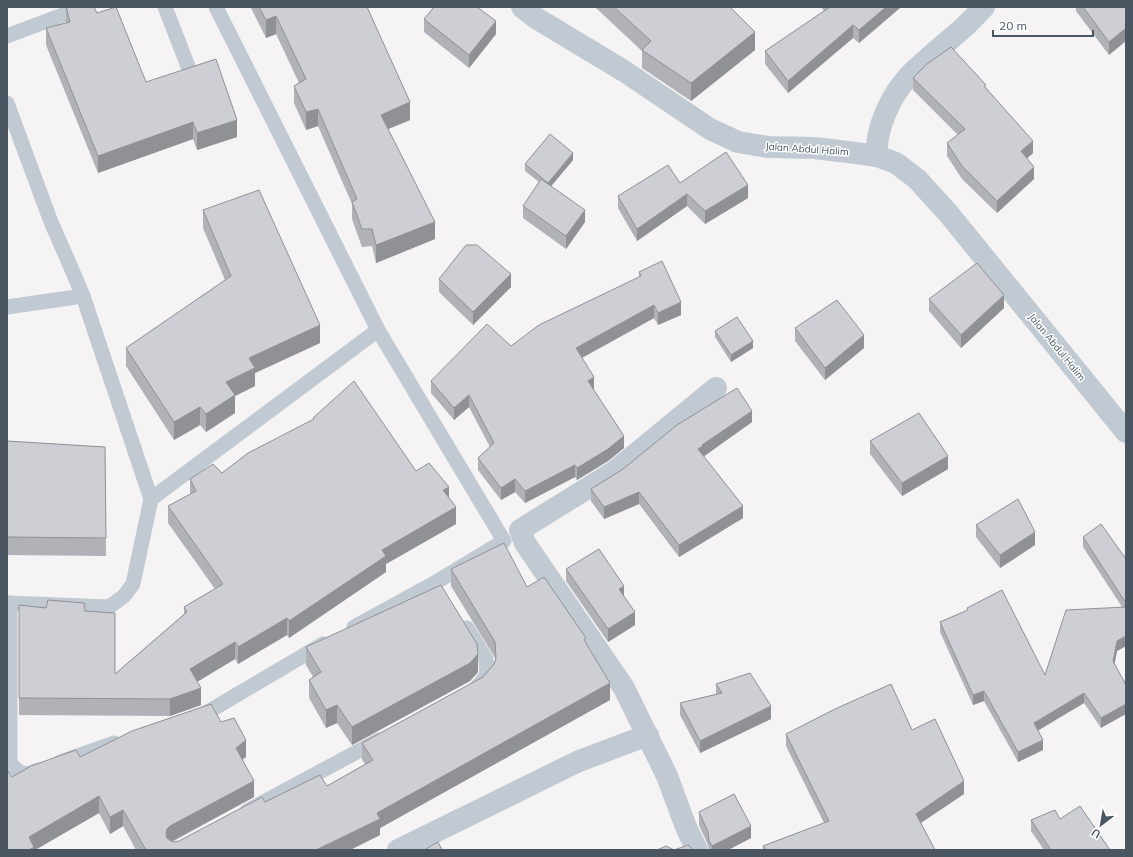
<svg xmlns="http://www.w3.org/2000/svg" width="1133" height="857" font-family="Mulish,sans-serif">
	<rect width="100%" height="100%" fill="#f5f3f3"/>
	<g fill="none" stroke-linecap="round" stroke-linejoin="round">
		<!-- service -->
		<g stroke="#c1cad2" stroke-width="15">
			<path d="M 165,7 L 191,74"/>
			<path d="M 216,7 L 378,330 L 504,541 L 438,581 L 354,627"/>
			<path d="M 7,36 L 84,7"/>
			<path d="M 7,103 L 51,222 L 69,263 L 83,296 L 7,307"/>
			<path d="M 83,296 L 151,499"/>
			<path d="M 7,603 L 109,607 L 124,596 L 133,584 L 151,499 L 378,330"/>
			<path d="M 10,603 L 10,762 C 19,775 25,776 39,770"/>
			<path d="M 467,628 L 486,659 L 487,675 L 476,688"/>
			<path d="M 194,717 L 206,713 L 323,644"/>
			<path d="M 60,762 L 114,743"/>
			<path d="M 247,811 L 379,740"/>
		</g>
		<!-- minor -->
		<g stroke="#c1cad2" stroke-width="22">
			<path d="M 877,156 C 875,129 891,95 909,76 C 926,59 945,44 962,29 C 970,22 977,14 984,7"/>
			<path d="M 398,850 L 579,761 L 648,735"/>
			<path d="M 697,850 L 686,827 L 667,776 L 624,688 L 525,543 L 520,530 L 615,471 L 716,388"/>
		</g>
		<!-- tertiary -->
		<path stroke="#c1cad2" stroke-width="22" d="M 522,7 L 536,18 L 624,71 L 710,129 L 738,142 L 768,147 L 814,148 L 856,153 L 877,156 L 896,163 L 917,179 L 948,213 L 1126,432"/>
	</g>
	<!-- wall -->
	<g fill="#b0b2b7">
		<path d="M 66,7 L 97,13 L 146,82 L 237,137 L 197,150 L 193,139 L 98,173 L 46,45 L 46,28 L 66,23 Z"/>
		<path d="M 251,7 L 367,7 L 410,120 L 388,129 L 435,239 L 376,263 L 372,246 L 362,247 L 352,219 L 352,204 L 318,126 L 306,130 L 294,103 L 294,86 L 299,83 L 276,34 L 266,38 L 251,8 Z"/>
		<path d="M 595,7 L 730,7 L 755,50 L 691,101 L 642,68 L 642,51 Z"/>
		<path d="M 821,7 L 901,7 L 859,43 L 853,38 L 788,93 L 765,64 L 765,51 L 824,11 Z"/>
		<path d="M 1076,7 L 1126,7 L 1109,55 L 1076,11 Z"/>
		<path d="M 424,19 L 496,34 L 469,68 L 424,32 Z"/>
		<path d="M 913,78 L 986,87 L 1033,153 L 1027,158 L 1034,179 L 997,213 L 962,179 L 947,156 L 947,143 L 958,135 L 913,90 Z"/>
		<path d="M 573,160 L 551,186 L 585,222 L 566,249 L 523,218 L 523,206 L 539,182 L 525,171 L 525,164 Z"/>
		<path d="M 680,183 L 748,198 L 705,224 L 687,206 L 637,241 L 618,208 L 618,196 Z"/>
		<path d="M 203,210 L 320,343 L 255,373 L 255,386 L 235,396 L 235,413 L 206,432 L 200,425 L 174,440 L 126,366 L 126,348 L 225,280 L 203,228 Z"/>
		<path d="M 639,272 L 681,315 L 658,325 L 654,318 L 582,358 L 593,389 L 624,448 L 608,461 L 577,480 L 575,477 L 525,503 L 515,492 L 501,500 L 478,470 L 478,458 L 490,447 L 469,407 L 454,420 L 431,393 L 431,381 L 511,346 L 639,277 Z"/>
		<path d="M 439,279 L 511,287 L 473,325 L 439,292 Z"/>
		<path d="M 929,299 L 1004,308 L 961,348 L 929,311 Z"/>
		<path d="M 795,328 L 864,348 L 825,380 L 795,341 Z"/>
		<path d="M 715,331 L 753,348 L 731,362 L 715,337 Z"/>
		<path d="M 313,418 L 416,471 L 449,499 L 456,524 L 386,564 L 386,572 L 289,638 L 287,635 L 238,664 L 235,659 L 197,682 L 201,705 L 170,716 L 19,715 L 19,605 L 85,611 L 115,674 L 184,614 L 184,607 L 215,589 L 168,523 L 168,506 L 190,494 L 190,479 L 222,473 L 313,420 Z"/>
		<path d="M 752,422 L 704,456 L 743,518 L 679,557 L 639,504 L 604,519 L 591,501 L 591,489 Z"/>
		<path d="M 7,441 L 105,447 L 106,556 L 7,555 Z"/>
		<path d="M 870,441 L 948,469 L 902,496 L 870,454 Z"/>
		<path d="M 976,525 L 1035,545 L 1000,568 L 976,537 Z"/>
		<path d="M 1083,537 L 1126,559 L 1126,646 L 1117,651 L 1101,728 L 1084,703 L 1038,730 L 1043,750 L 1018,762 L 984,701 L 973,705 L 940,632 L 940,622 L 967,610 L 967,608 L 1045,675 L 1122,607 L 1083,547 Z"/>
		<path d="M 451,569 L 527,587 L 586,643 L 610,700 L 380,828 L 380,835 L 350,850 L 136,850 L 123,826 L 110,834 L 99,813 L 35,850 L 7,850 L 12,777 L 80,757 L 221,722 L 246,757 L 242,760 L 254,797 L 172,842 L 174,842 L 179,841 L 265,802 L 327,786 L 365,764 L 362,760 L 362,743 L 483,677 L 494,664 L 495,661 L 495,658 L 451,586 Z"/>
		<path d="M 566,569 L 635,625 L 608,642 L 566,581 Z"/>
		<path d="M 306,647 L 478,672 L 470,681 L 352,745 L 337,723 L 326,728 L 309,698 L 309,680 L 313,677 L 306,665 Z"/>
		<path d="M 716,684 L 771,719 L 700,753 L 680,715 L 680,703 L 716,694 Z"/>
		<path d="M 912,730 L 964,794 L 921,823 L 935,850 L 763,850 L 763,846 L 824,823 L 786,746 L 786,734 Z"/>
		<path d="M 699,812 L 751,838 L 728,850 L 709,850 L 708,845 L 699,825 Z"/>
		<path d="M 1060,819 L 1110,850 L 1044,850 L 1031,831 L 1031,820 Z"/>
	</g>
	<!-- shaded-wall -->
	<g fill="#909195">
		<path d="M 886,7 L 901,7 L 859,43 L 859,30 Z"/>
		<path d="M 276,16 L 276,34 L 266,38 L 266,20 Z"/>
		<path d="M 496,21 L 496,34 L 469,68 L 469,55 Z"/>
		<path d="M 853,25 L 853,38 L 788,93 L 788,81 Z"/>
		<path d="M 1126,28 L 1126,41 L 1109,55 L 1109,42 Z"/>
		<path d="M 755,32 L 755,50 L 691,101 L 691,83 Z"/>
		<path d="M 410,102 L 410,120 L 381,132 L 381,115 Z"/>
		<path d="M 318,109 L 318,126 L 306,130 L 306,112 Z"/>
		<path d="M 237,120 L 237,137 L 197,150 L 197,133 Z"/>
		<path d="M 193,122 L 193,139 L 98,173 L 98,156 Z"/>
		<path d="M 1033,141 L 1033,153 L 1021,164 L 1021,151 Z"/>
		<path d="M 573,153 L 573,160 L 548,190 L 548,183 Z"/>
		<path d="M 1034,167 L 1034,179 L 997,213 L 997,201 Z"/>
		<path d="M 748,185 L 748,198 L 705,224 L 705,211 Z"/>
		<path d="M 687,194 L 687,206 L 637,241 L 637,229 Z"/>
		<path d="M 585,210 L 585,222 L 566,249 L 566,236 Z"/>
		<path d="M 435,222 L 435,239 L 376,263 L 376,245 Z"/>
		<path d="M 511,274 L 511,287 L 473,325 L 473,312 Z"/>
		<path d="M 1004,295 L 1004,308 L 961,348 L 961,335 Z"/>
		<path d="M 681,302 L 681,315 L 658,325 L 658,313 Z"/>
		<path d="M 654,305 L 654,318 L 576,361 L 576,348 Z"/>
		<path d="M 320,325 L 320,343 L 255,373 L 255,386 L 235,396 L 235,413 L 206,432 L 206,414 L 226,382 L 249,358 Z"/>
		<path d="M 864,335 L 864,348 L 825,380 L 825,368 Z"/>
		<path d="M 753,341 L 753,348 L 731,362 L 731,355 Z"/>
		<path d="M 594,377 L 594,389 L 588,393 L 588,381 Z"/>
		<path d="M 469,395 L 469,407 L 454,420 L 454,408 Z"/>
		<path d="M 200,407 L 200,425 L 174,440 L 174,422 Z"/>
		<path d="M 752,411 L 752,422 L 703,457 L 698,449 L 702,445 Z"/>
		<path d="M 624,436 L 624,448 L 608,461 L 577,480 L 577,468 Z"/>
		<path d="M 948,456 L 948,469 L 902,496 L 902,483 Z"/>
		<path d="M 575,465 L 575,477 L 525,503 L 525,491 Z"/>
		<path d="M 515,479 L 515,492 L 501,500 L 501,488 Z"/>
		<path d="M 449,487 L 449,504 L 443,490 Z"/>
		<path d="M 639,492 L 639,504 L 604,519 L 604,507 Z"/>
		<path d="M 743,506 L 743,518 L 679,557 L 679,545 Z"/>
		<path d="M 456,507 L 456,524 L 386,564 L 386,572 L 289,638 L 289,621 L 382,550 Z"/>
		<path d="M 1035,532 L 1035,545 L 1000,568 L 1000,555 Z"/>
		<path d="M 624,586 L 624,599 L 619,589 Z"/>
		<path d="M 635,612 L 635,625 L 608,642 L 608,629 Z"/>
		<path d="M 287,618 L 287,635 L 238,664 L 238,647 Z"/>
		<path d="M 1126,636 L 1126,646 L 1117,651 L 1113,671 L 1113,661 L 1117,641 Z"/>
		<path d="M 235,642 L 235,659 L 190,686 L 190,669 Z"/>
		<path d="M 478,654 L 478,672 L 470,681 L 352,745 L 352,727 Z"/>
		<path d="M 610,683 L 610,700 L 380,828 L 380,835 L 350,850 L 316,850 L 377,813 Z"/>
		<path d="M 201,688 L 201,705 L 170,716 L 170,699 Z"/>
		<path d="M 984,691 L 984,701 L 973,705 L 973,695 Z"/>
		<path d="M 1084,693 L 1084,703 L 1034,733 L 1034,723 Z"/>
		<path d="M 1126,704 L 1126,714 L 1101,728 L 1101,718 Z"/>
		<path d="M 337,705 L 337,723 L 326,728 L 326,710 Z"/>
		<path d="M 771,706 L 771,719 L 700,753 L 700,741 Z"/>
		<path d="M 246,740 L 246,757 L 236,764 L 236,748 Z"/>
		<path d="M 1043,740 L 1043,750 L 1018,762 L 1018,752 Z"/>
		<path d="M 254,781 L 254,797 L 170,842 L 167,846 L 166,834 L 167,829 L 170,826 Z"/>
		<path d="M 964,781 L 964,794 L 916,826 L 916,814 Z"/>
		<path d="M 99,796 L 99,813 L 35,850 L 29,850 L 29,837 Z"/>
		<path d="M 123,810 L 123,826 L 110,834 L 110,817 Z"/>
		<path d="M 751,826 L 751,838 L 728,850 L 712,850 L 712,846 Z"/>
	</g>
	<!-- building -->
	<g fill="#cdcfd5" stroke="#909195">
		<path d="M 66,7 L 94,7 L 97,13 L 116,7 L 146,82 L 216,59 L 237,120 L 197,133 L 193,122 L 98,156 L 46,28 L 70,22 Z"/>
		<path d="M 259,7 L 367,7 L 410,102 L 381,115 L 435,222 L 376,245 L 372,229 L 362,229 L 352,202 L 357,199 L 318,109 L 306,112 L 294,86 L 306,79 L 276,16 L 266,20 Z"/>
		<path d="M 434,7 L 477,7 L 496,21 L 469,55 L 424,19 Z"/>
		<path d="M 614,7 L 730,7 L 755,32 L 691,83 L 642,50 L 651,41 Z"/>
		<path d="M 830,7 L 886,7 L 859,30 L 853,25 L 788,81 L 765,51 Z"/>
		<path d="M 1083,7 L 1126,7 L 1126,28 L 1109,42 Z"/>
		<path d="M 951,47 L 986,85 L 984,86 L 1033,141 L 1021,151 L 1034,167 L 997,201 L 962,166 L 947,143 L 965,129 L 913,78 L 927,64 Z"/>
		<path d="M 550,134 L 573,153 L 548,183 L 525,164 Z"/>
		<path d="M 726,152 L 748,185 L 705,211 L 687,194 L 637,229 L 618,196 L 668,165 L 680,183 Z"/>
		<path d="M 541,179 L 585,210 L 566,236 L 523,206 Z"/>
		<path d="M 259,190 L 320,325 L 249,358 L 255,368 L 226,382 L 235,395 L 206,414 L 200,407 L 174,422 L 126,348 L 231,276 L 203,210 Z"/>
		<path d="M 466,245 L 477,245 L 511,274 L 473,312 L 439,279 Z"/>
		<path d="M 662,261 L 681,302 L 658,313 L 654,305 L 576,348 L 594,377 L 588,381 L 624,436 L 608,449 L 577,468 L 575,465 L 525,491 L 515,479 L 501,488 L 478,458 L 494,443 L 469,395 L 454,408 L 431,381 L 487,324 L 511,346 L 539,325 L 641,276 L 639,272 Z"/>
		<path d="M 977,263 L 1004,295 L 961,335 L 929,299 Z"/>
		<path d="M 837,300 L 864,335 L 825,368 L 795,328 Z"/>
		<path d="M 737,317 L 753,341 L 731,355 L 715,331 Z"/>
		<path d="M 354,381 L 416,471 L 429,463 L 449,487 L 443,490 L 456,507 L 382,550 L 386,556 L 289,621 L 287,618 L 238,647 L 235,642 L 190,669 L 201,688 L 170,699 L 19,698 L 19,605 L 46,608 L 48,600 L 84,603 L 85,611 L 115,613 L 115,674 L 187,612 L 184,607 L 223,584 L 168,506 L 196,491 L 190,479 L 213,464 L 222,473 L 248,453 L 314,419 L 313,418 Z"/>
		<path d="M 737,388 L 752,411 L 702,445 L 703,446 L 698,449 L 743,506 L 679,545 L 639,492 L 604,507 L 591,489 L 623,469 L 677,425 Z"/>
		<path d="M 919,413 L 948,456 L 902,483 L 870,441 Z"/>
		<path d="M 7,441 L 105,447 L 106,538 L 7,537 Z"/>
		<path d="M 1018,499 L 1035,532 L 1000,555 L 976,525 Z"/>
		<path d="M 1101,524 L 1126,559 L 1126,603 L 1083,537 Z"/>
		<path d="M 504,543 L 527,587 L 544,577 L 586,638 L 584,640 L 610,683 L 377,813 L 380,819 L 316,850 L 146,850 L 123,810 L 110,817 L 99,796 L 29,837 L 34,847 L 29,850 L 7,850 L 7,770 L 12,777 L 31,766 L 76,750 L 80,757 L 132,731 L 211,704 L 221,722 L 234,718 L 246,740 L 236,748 L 254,781 L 170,826 L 167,829 L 166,834 L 167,838 L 171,841 L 174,842 L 179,841 L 262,797 L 265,802 L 320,775 L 327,786 L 373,760 L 362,743 L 483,677 L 494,664 L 496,658 L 495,642 L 451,569 Z"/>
		<path d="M 599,549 L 624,586 L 619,589 L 635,612 L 608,629 L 566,569 Z"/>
		<path d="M 441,585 L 477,644 L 478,654 L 470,663 L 352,727 L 337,705 L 326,710 L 309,680 L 321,672 L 306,647 Z"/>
		<path d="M 1002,590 L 1045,675 L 1066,610 L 1126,607 L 1126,636 L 1117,641 L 1113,661 L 1126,685 L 1126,704 L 1101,718 L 1084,693 L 1034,723 L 1043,740 L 1018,752 L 984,691 L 973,695 L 940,622 L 968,610 L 967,608 Z"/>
		<path d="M 750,673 L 771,706 L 700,741 L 680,703 L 722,693 L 716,684 Z"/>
		<path d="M 891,684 L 912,730 L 935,719 L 964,781 L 916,814 L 935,850 L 766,850 L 763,846 L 829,821 L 786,734 L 835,709 Z"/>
		<path d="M 734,794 L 751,826 L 712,846 L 709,841 L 708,832 L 699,812 Z"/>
		<path d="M 1080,806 L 1110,850 L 1051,850 L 1031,820 L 1055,810 L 1060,819 Z"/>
		<path d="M 438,842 L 442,850 L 424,850 Z"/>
		<path d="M 688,845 L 691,848 L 692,850 L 657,850 L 666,846 L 674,850 Z"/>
	</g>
	<g text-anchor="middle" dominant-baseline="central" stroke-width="3" stroke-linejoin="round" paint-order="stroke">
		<!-- street labels -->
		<g font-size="10" fill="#4a5661" stroke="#fff">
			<text transform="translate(807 149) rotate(4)">Jalan Abdul Halim</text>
			<text transform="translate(1057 347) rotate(51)">Jalan Abdul Halim</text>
		</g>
	</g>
	<!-- border -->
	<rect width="1133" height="857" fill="none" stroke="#4a5661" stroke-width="16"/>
	<!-- north arrow -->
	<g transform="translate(1101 825) rotate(211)" stroke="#ffffff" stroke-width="3" paint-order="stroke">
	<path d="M0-3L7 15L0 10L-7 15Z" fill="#4a5661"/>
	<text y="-6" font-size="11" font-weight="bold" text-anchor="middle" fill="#4a5661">U</text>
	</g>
	<!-- scale -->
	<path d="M993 30v6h100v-6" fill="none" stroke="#4a5661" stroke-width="2"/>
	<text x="999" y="30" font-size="12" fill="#4a5661" stroke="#ffffff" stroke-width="3" paint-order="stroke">20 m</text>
</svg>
